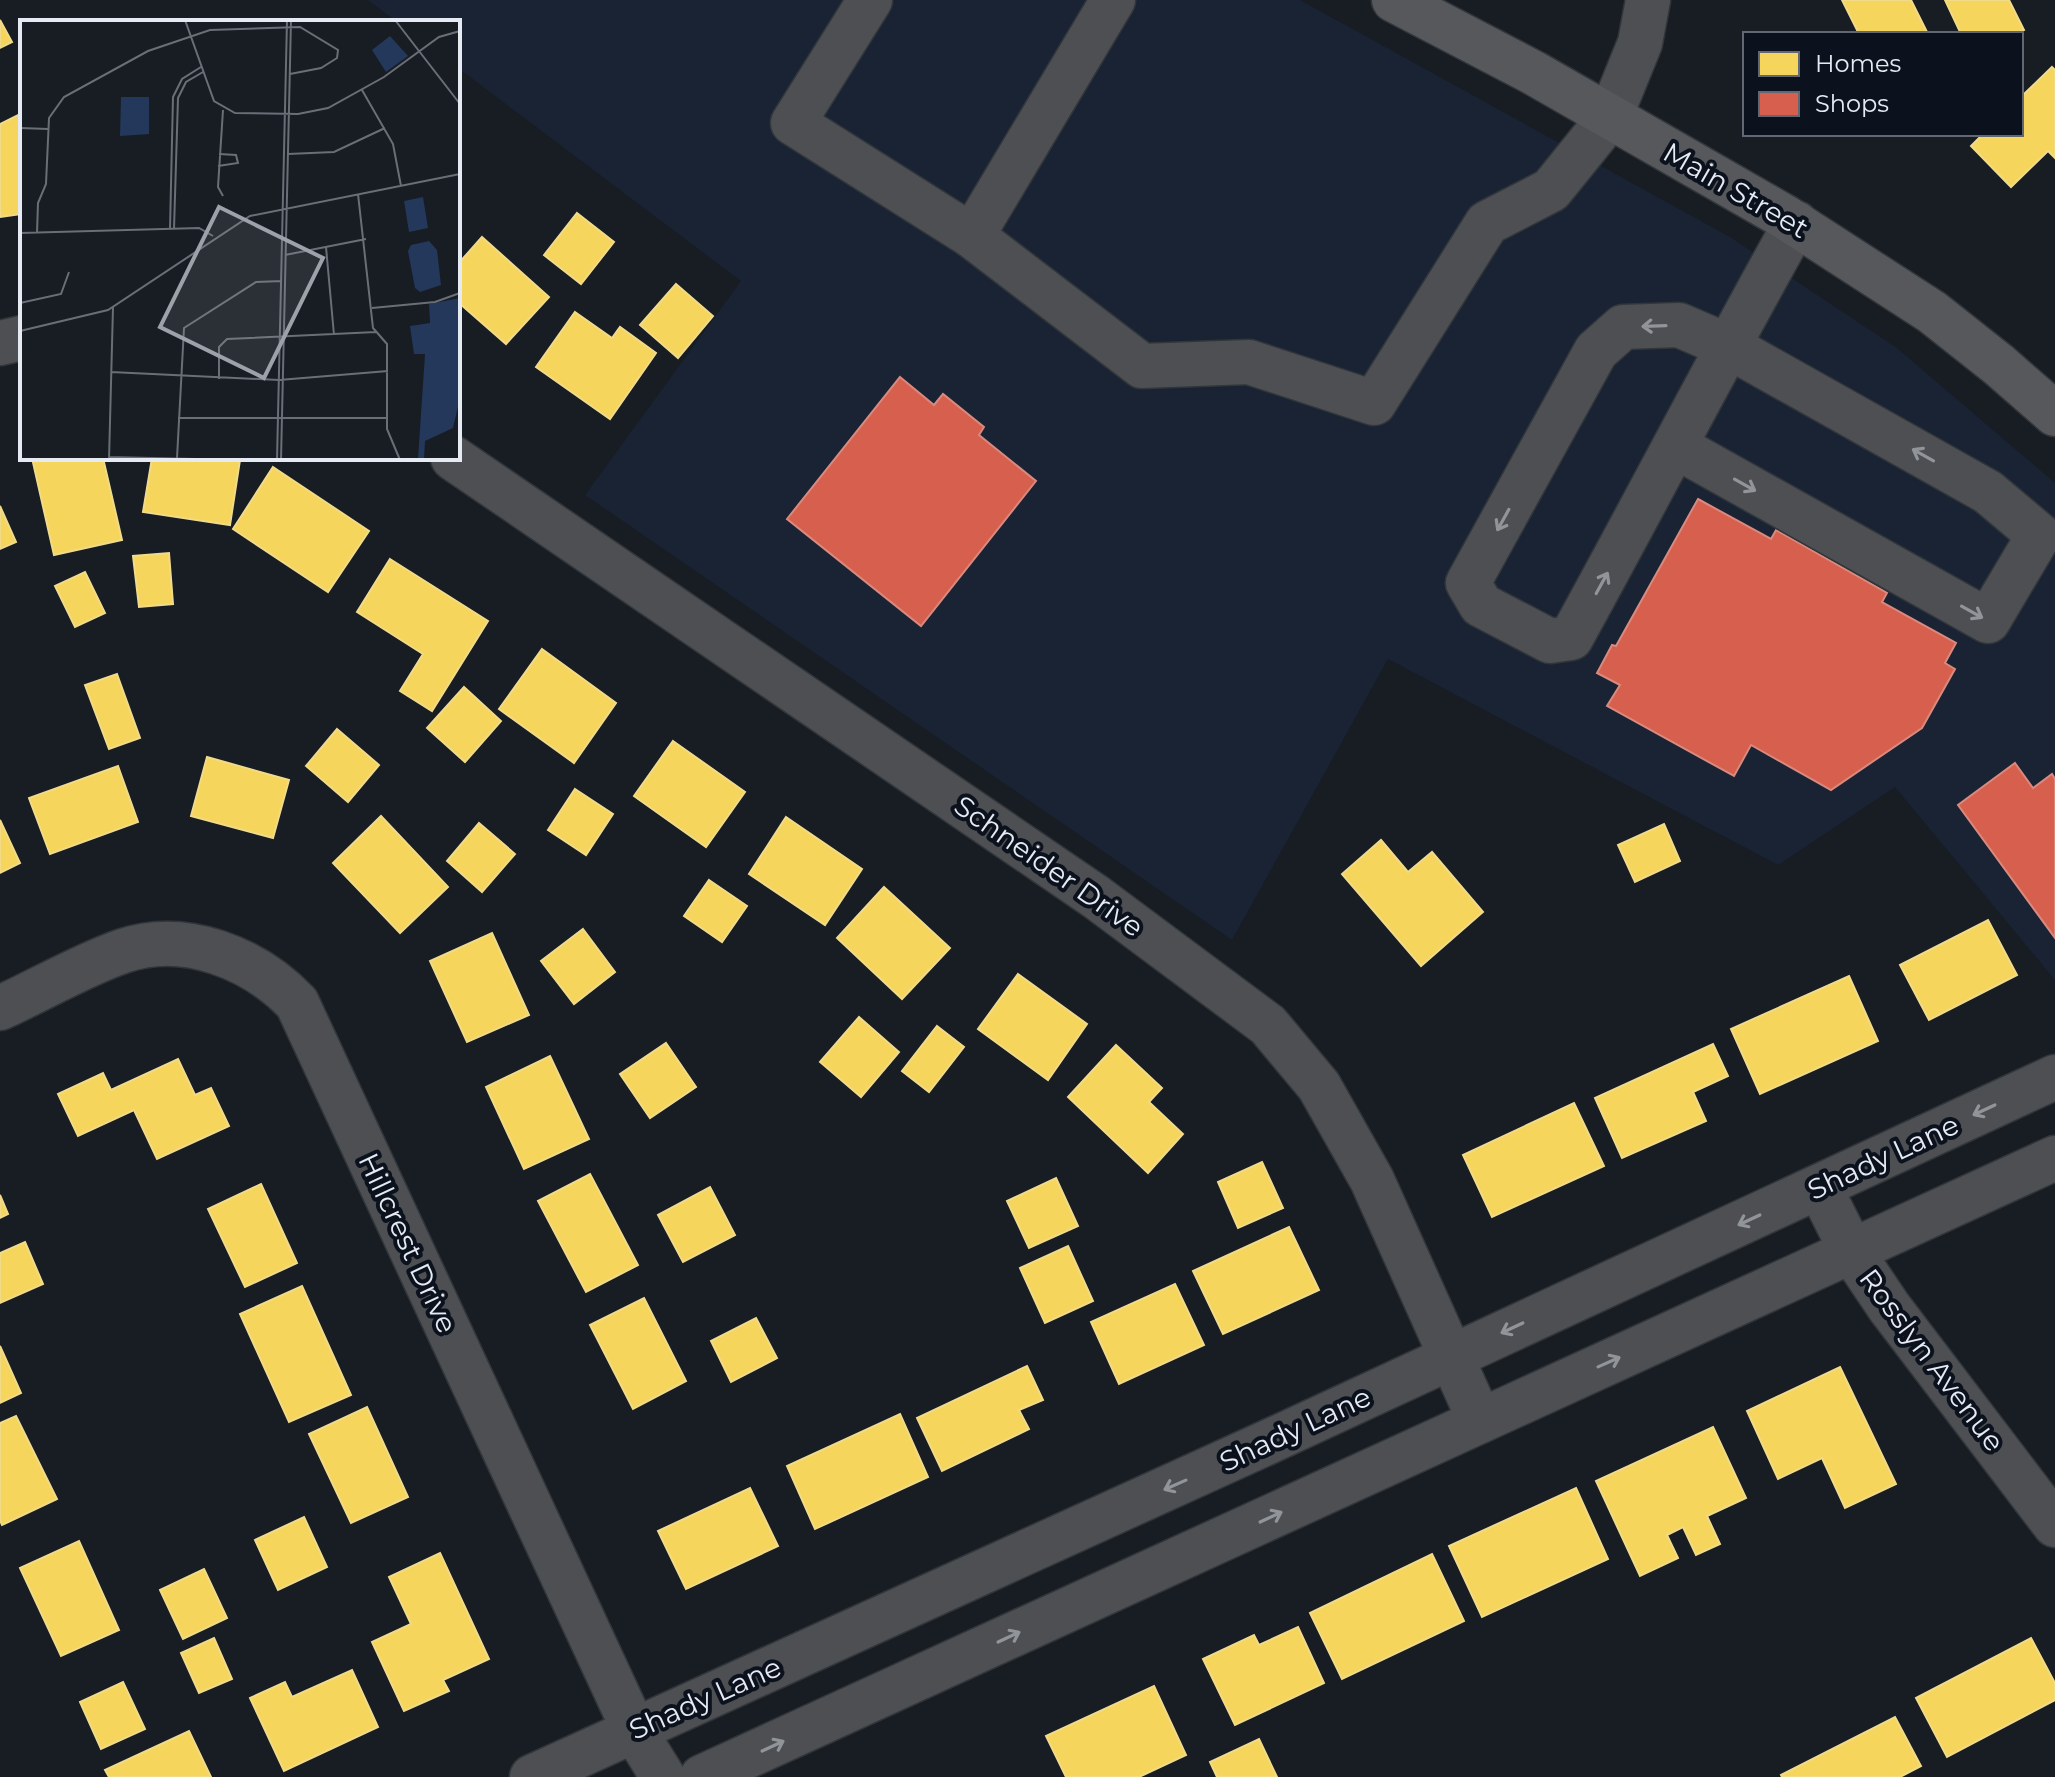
<svg xmlns="http://www.w3.org/2000/svg" width="2055" height="1777" font-family="Montserrat,sans-serif">
	<rect width="100%" height="100%" fill="#181c23"/>
	<!-- built -->
	<path fill="#192333" d="M 368,0 L 1300,0 L 1730,237 L 1897,348 L 2055,483 L 2055,980 L 1895,787 L 1778,865 L 1388,659 L 1232,940 L 585,495 L 741,281 L 458,68 L 458,22 L 397,22 Z"/>
	<!-- homes -->
	<g fill="#f6d55c" stroke="#f1db89" stroke-width="2">
		<path d="M 1842,0 L 1911,0 L 1928,34 L 1859,34 Z"/>
		<path d="M 1945,0 L 2009,0 L 2024,30 L 2014,34 L 1961,34 Z"/>
		<path d="M 0,20 L 12,42 L 0,48 Z"/>
		<path d="M 2052,67 L 2055,70 L 2055,158 L 2048,151 L 2011,187 L 1971,146 L 1983,134 L 2021,134 L 2021,97 Z"/>
		<path d="M 22,113 L 22,214 L 0,217 L 0,124 Z"/>
		<path d="M 577,213 L 614,242 L 581,284 L 544,255 Z"/>
		<path d="M 482,237 L 549,297 L 506,344 L 458,302 L 458,264 Z"/>
		<path d="M 676,284 L 713,316 L 678,358 L 640,325 Z"/>
		<path d="M 575,312 L 612,338 L 620,327 L 656,353 L 610,419 L 536,367 Z"/>
		<path d="M 32,458 L 103,458 L 122,540 L 54,555 Z"/>
		<path d="M 152,458 L 240,460 L 230,525 L 143,512 Z"/>
		<path d="M 273,467 L 369,531 L 328,592 L 233,529 Z"/>
		<path d="M 0,506 L 16,542 L 0,549 Z"/>
		<path d="M 169,553 L 173,604 L 139,607 L 133,556 Z"/>
		<path d="M 390,559 L 488,621 L 432,711 L 400,691 L 423,654 L 357,612 Z"/>
		<path d="M 85,572 L 105,613 L 75,627 L 55,586 Z"/>
		<path d="M 542,649 L 616,703 L 574,763 L 499,709 Z"/>
		<path d="M 117,674 L 140,738 L 109,749 L 85,685 Z"/>
		<path d="M 464,687 L 501,721 L 465,762 L 427,728 Z"/>
		<path d="M 337,729 L 379,765 L 348,802 L 306,766 Z"/>
		<path d="M 673,741 L 745,792 L 706,847 L 634,796 Z"/>
		<path d="M 207,757 L 289,780 L 273,838 L 191,816 Z"/>
		<path d="M 118,766 L 138,822 L 50,854 L 29,798 Z"/>
		<path d="M 575,789 L 613,814 L 586,855 L 548,830 Z"/>
		<path d="M 381,816 L 448,887 L 400,933 L 333,863 Z"/>
		<path d="M 786,817 L 862,869 L 825,925 L 749,874 Z"/>
		<path d="M 0,820 L 20,863 L 0,873 Z"/>
		<path d="M 479,823 L 515,854 L 482,892 L 447,861 Z"/>
		<path d="M 1664,824 L 1680,861 L 1635,882 L 1618,845 Z"/>
		<path d="M 1381,840 L 1408,872 L 1432,852 L 1483,912 L 1421,966 L 1342,874 Z"/>
		<path d="M 709,880 L 747,906 L 722,942 L 684,916 Z"/>
		<path d="M 884,887 L 950,948 L 902,999 L 837,938 Z"/>
		<path d="M 1988,920 L 2017,975 L 1929,1020 L 1900,965 Z"/>
		<path d="M 583,929 L 615,972 L 574,1004 L 541,961 Z"/>
		<path d="M 492,933 L 529,1015 L 467,1042 L 430,961 Z"/>
		<path d="M 1018,974 L 1087,1024 L 1048,1080 L 978,1029 Z"/>
		<path d="M 1849,976 L 1878,1041 L 1760,1094 L 1731,1029 Z"/>
		<path d="M 859,1017 L 899,1052 L 861,1097 L 820,1062 Z"/>
		<path d="M 937,1026 L 964,1047 L 929,1092 L 902,1071 Z"/>
		<path d="M 666,1043 L 696,1087 L 650,1118 L 620,1074 Z"/>
		<path d="M 1713,1044 L 1728,1076 L 1693,1092 L 1706,1121 L 1622,1158 L 1595,1098 Z"/>
		<path d="M 1116,1045 L 1162,1088 L 1149,1102 L 1183,1134 L 1148,1173 L 1068,1097 Z"/>
		<path d="M 550,1056 L 589,1139 L 524,1169 L 486,1087 Z"/>
		<path d="M 178,1059 L 195,1095 L 211,1088 L 229,1126 L 157,1159 L 134,1110 L 78,1136 L 58,1094 L 103,1073 L 111,1090 Z"/>
		<path d="M 1574,1103 L 1604,1166 L 1492,1217 L 1463,1155 Z"/>
		<path d="M 1262,1162 L 1283,1208 L 1238,1228 L 1218,1182 Z"/>
		<path d="M 590,1174 L 638,1265 L 586,1292 L 538,1201 Z"/>
		<path d="M 1056,1178 L 1078,1226 L 1029,1248 L 1007,1201 Z"/>
		<path d="M 261,1184 L 297,1263 L 245,1287 L 208,1209 Z"/>
		<path d="M 710,1187 L 735,1235 L 683,1262 L 658,1215 Z"/>
		<path d="M 0,1195 L 8,1214 L 0,1218 Z"/>
		<path d="M 1289,1227 L 1319,1290 L 1223,1334 L 1193,1271 Z"/>
		<path d="M 25,1242 L 43,1284 L 0,1303 L 0,1253 Z"/>
		<path d="M 1068,1246 L 1093,1301 L 1045,1323 L 1020,1268 Z"/>
		<path d="M 1175,1284 L 1204,1345 L 1119,1384 L 1091,1322 Z"/>
		<path d="M 302,1286 L 351,1395 L 289,1422 L 240,1314 Z"/>
		<path d="M 644,1298 L 686,1381 L 633,1409 L 590,1325 Z"/>
		<path d="M 756,1318 L 777,1358 L 731,1382 L 711,1341 Z"/>
		<path d="M 0,1346 L 21,1393 L 0,1403 Z"/>
		<path d="M 1027,1366 L 1043,1400 L 1019,1410 L 1029,1429 L 942,1471 L 917,1418 Z"/>
		<path d="M 1840,1367 L 1896,1484 L 1845,1508 L 1822,1458 L 1778,1479 L 1747,1411 Z"/>
		<path d="M 367,1407 L 408,1497 L 351,1523 L 309,1434 Z"/>
		<path d="M 900,1414 L 928,1477 L 815,1529 L 787,1466 Z"/>
		<path d="M 16,1416 L 57,1499 L 2,1525 L 0,1520 L 0,1423 Z"/>
		<path d="M 1713,1427 L 1746,1498 L 1707,1516 L 1720,1544 L 1696,1555 L 1683,1527 L 1667,1535 L 1678,1558 L 1640,1576 L 1596,1481 Z"/>
		<path d="M 750,1488 L 778,1546 L 686,1589 L 658,1531 Z"/>
		<path d="M 1576,1488 L 1608,1559 L 1482,1617 L 1449,1546 Z"/>
		<path d="M 304,1517 L 327,1567 L 278,1590 L 255,1540 Z"/>
		<path d="M 79,1541 L 119,1630 L 61,1656 L 20,1568 Z"/>
		<path d="M 440,1553 L 489,1659 L 443,1680 L 449,1691 L 404,1711 L 372,1642 L 411,1624 L 389,1577 Z"/>
		<path d="M 1432,1554 L 1464,1621 L 1342,1679 L 1310,1613 Z"/>
		<path d="M 204,1569 L 227,1618 L 183,1639 L 160,1590 Z"/>
		<path d="M 1298,1627 L 1324,1683 L 1235,1725 L 1203,1659 L 1254,1635 L 1259,1645 Z"/>
		<path d="M 214,1638 L 232,1679 L 199,1693 L 181,1653 Z"/>
		<path d="M 2031,1638 L 2055,1683 L 2055,1700 L 1947,1757 L 1916,1698 Z"/>
		<path d="M 352,1670 L 378,1727 L 284,1771 L 250,1698 L 285,1682 L 292,1697 Z"/>
		<path d="M 123,1682 L 145,1729 L 101,1749 L 80,1702 Z"/>
		<path d="M 1154,1686 L 1186,1755 L 1139,1777 L 1066,1777 L 1046,1736 Z"/>
		<path d="M 1895,1717 L 1921,1766 L 1900,1777 L 1782,1777 L 1781,1775 Z"/>
		<path d="M 189,1731 L 211,1777 L 109,1777 L 105,1770 Z"/>
		<path d="M 1259,1739 L 1277,1777 L 1217,1777 L 1210,1762 Z"/>
	</g>
	<!-- shops -->
	<g fill="#d6604d" stroke="#da897f" stroke-width="2">
		<path d="M 900,377 L 934,405 L 943,394 L 984,427 L 979,435 L 1036,481 L 921,626 L 787,519 Z"/>
		<path d="M 1698,499 L 1771,539 L 1776,530 L 1887,593 L 1882,602 L 1956,643 L 1945,663 L 1955,669 L 1922,728 L 1831,790 L 1751,745 L 1734,776 L 1607,706 L 1620,685 L 1597,673 L 1612,645 L 1616,646 Z"/>
		<path d="M 2015,763 L 2033,788 L 2052,774 L 2055,779 L 2055,938 L 1958,805 Z"/>
	</g>
	<g fill="none" stroke-linecap="round" stroke-linejoin="round">
		<!-- minor casing -->
		<g stroke="#31363b" stroke-width="47">
			<g id="minor">
				<path d="M 870,0 L 793,123 L 972,236 L 1113,0"/>
				<path d="M 972,236 L 1142,366 L 1249,362 L 1374,403 L 1487,223 L 1551,190 L 1610,117 L 1640,43 L 1648,0"/>
				<path d="M 0,343 L 22,338"/>
				<path d="M 1677,447 L 1988,621 L 2039,535 L 1988,492 L 1728,346 L 1679,325 L 1623,327 L 1596,351 L 1468,583 L 1481,605 L 1550,641 L 1571,638 C 1647,500 1719,360 1796,223"/>
				<path d="M 453,458 L 1096,897 L 1268,1025 L 1319,1086 L 1372,1180 L 1480,1421"/>
				<path d="M 0,1008 C 40,990 82,965 123,951 C 185,930 254,958 297,1003 L 634,1730 L 663,1777"/>
				<path d="M 1820,1188 L 1852,1252 L 1889,1307 L 2055,1525"/>
				<path d="M 532,1777 L 1266,1443 L 2055,1077"/>
				<path d="M 702,1777 L 2055,1158"/>
			</g>
		</g>
		<!-- major casing -->
		<g stroke="#31363b" stroke-width="47">
			<path id="major" d="M 1394,0 L 1534,73 L 1785,217 L 1932,312 L 1999,365 L 2055,414"/>
		</g>
		<!-- minor -->
		<use href="#minor" stroke="#4d4f52" stroke-width="44"/>
		<!-- major -->
		<use href="#major" stroke="#57585c" stroke-width="44"/>
	</g>
	<!-- one-way arrows -->
	<defs><path id="oneway-shaft" d="M-6 0H5M1.5-3L5.5 0L1.5 3" fill="none" stroke-width="1.6" stroke-linecap="round" stroke-linejoin="round" transform="scale(2)"/></defs>
	<g stroke="#91959a">
		<use href="#oneway-shaft" transform="translate(1654 326) rotate(178)"/>
		<use href="#oneway-shaft" transform="translate(1923 455) rotate(-151)"/>
		<use href="#oneway-shaft" transform="translate(1745 485) rotate(29)"/>
		<use href="#oneway-shaft" transform="translate(1503 520) rotate(119)"/>
		<use href="#oneway-shaft" transform="translate(1602 583) rotate(-61)"/>
		<use href="#oneway-shaft" transform="translate(1972 612) rotate(29)"/>
		<use href="#oneway-shaft" transform="translate(1984 1110) rotate(155)"/>
		<use href="#oneway-shaft" transform="translate(1749 1220) rotate(155)"/>
		<use href="#oneway-shaft" transform="translate(1512 1328) rotate(155)"/>
		<use href="#oneway-shaft" transform="translate(1609 1362) rotate(-24)"/>
		<use href="#oneway-shaft" transform="translate(1175 1485) rotate(156)"/>
		<use href="#oneway-shaft" transform="translate(1271 1517) rotate(-25)"/>
		<use href="#oneway-shaft" transform="translate(1009 1637) rotate(-25)"/>
		<use href="#oneway-shaft" transform="translate(773 1746) rotate(-25)"/>
	</g>
	<g text-anchor="middle" dominant-baseline="central" stroke-width="8" stroke-linejoin="round" paint-order="stroke">
		<!-- street labels -->
		<g font-size="28" fill="#e5eaf3" stroke="#0b121d">
			<text transform="translate(1736 190) rotate(30)">Main Street</text>
			<text transform="translate(1049 866) rotate(35)">Schneider Drive</text>
			<text transform="translate(1883 1157) rotate(-25)">Shady Lane</text>
			<text transform="translate(408 1243) rotate(65)">Hillcrest Drive</text>
			<text transform="translate(1932 1360) rotate(53)">Rosslyn Avenue</text>
			<text transform="translate(1295 1429) rotate(-25)">Shady Lane</text>
			<text transform="translate(705 1698) rotate(-24)">Shady Lane</text>
		</g>
	</g>
	<!-- overview -->
	<g transform="translate(20 20)">
		<rect width="440" height="440" fill="#181c23"/>
		<path d="M 370,16 L 388,36 L 366,52 L 352,30 ZM 101,77 L 129,77 L 129,114 L 100,116 ZM 403,177 L 408,208 L 389,212 L 384,181 ZM 409,221 L 417,230 L 421,265 L 400,272 L 395,268 L 388,231 L 391,225 ZM 440,278 L 440,378 L 433,408 L 405,421 L 404,439 L 398,439 L 405,334 L 394,334 L 390,306 L 410,303 L 409,284 Z" fill="#23385b"/>
		<path fill="none" stroke="#6a6e76" stroke-width="2" d="M 165,0 L 194,81 L 215,93 L 278,94 L 308,88 L 364,57 L 419,17 L 440,11M 375,0 L 440,84M 342,70 L 373,124 L 381,166M 0,108 L 28,109M 268,134 L 314,132 L 365,108M 198,146 L 218,143 L 216,135 L 199,134M 338,174 L 353,308 L 367,324 L 367,409 L 380,440M 203,176 L 198,167 L 203,90M 150,209 L 153,77 L 162,59 L 181,47M 154,209 L 158,78 L 166,62 L 183,52M 0,213 L 179,208 L 193,216M 17,213 L 18,183 L 26,164 L 29,98 L 44,77 L 128,31 L 190,10 L 280,7 L 318,30 L 317,38 L 301,48 L 270,54M 306,227 L 314,315M 265,235 L 346,219M 0,283 L 41,274 L 49,252M 352,288 L 415,282 L 440,273M 0,311 L 88,290 L 230,196 L 440,154M 0,322 L 0,400M 91,352 L 259,360 L 368,351M 199,359 L 199,327 L 207,319 L 356,312M 158,398 L 367,398M 89,437 L 220,440M 157,438 L 164,308 L 236,262 L 262,261M 89,440 L 93,287M 257,440 L 267,0M 261,440 L 271,0"/>
		<path fill="#9da2aa" fill-opacity="0.15" stroke="#9da2aa" stroke-width="4" d="M 199,187 L 303,238 L 244,358 L 140,307 Z"/>
		<rect width="440" height="440" fill="none" stroke="#e5eaf3" stroke-width="4"/>
	</g>
	<!-- legend -->
	<rect x="1743" y="32" width="280" height="104" fill="#0b121d" stroke="#626873" stroke-width="2"/>
	<rect x="1759" y="52" width="40" height="24" fill="#f6d55c" stroke="#626873" stroke-width="2"/>
	<text x="1815" y="72" font-size="24" fill="#e5eaf3">Homes</text>
	<rect x="1759" y="92" width="40" height="24" fill="#d6604d" stroke="#626873" stroke-width="2"/>
	<text x="1815" y="112" font-size="24" fill="#e5eaf3">Shops</text>
</svg>
